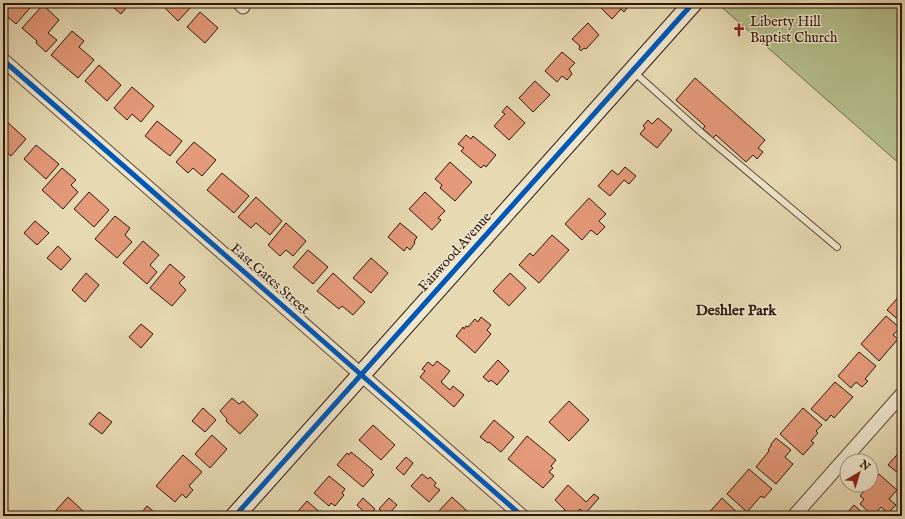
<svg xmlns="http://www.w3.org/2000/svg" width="905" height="519" font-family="'IM FELL English',serif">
	<rect width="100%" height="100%" fill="#e7dab3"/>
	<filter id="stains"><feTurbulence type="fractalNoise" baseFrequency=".005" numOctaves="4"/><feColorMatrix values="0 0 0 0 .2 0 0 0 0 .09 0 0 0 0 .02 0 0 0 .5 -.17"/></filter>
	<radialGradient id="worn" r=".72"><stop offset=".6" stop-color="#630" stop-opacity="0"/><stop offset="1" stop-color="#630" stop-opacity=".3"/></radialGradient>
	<!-- green -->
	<path fill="#b5c08c" stroke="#726a4b" d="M 717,3 L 902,3 L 902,166 Z"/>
	<!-- building -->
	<g fill="#e49978" stroke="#2f140a">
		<path d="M 3,3 L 24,3 L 30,8 L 16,24 L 3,13 Z"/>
		<path d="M 108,3 L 130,3 L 121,14 Z"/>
		<path d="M 166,3 L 191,3 L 193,5 L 178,21 L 163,6 Z"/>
		<path d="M 577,3 L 586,3 L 582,7 Z"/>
		<path d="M 602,3 L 631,3 L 624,12 L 621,9 L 612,19 L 599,6 Z"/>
		<path d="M 43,5 L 59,20 L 48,33 L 57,40 L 46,52 L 36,43 L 37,41 L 22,28 Z"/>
		<path d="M 200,12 L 218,28 L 205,43 L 187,27 Z"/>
		<path d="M 588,23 L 599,35 L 586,49 L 584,48 L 581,51 L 579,49 L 580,46 L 572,39 Z"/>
		<path d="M 72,31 L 84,41 L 79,47 L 94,60 L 78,78 L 51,55 Z"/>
		<path d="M 562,52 L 575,63 L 569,69 L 572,74 L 567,80 L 562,76 L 557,82 L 545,71 Z"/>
		<path d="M 99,65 L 121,85 L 107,101 L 85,81 Z"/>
		<path d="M 695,78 L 765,140 L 758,148 L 763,152 L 757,159 L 753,155 L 746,162 L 716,135 L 713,138 L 703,129 L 705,126 L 676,100 Z"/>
		<path d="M 535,81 L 550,95 L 533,112 L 519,98 Z"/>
		<path d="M 132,87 L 154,106 L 141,122 L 132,114 L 127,120 L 114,108 Z"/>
		<path d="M 507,106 L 525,123 L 509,140 L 494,126 L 505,114 L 502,112 Z"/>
		<path d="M 658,118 L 672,130 L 657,148 L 640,134 L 645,128 L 643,126 L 648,120 L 652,124 Z"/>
		<path d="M 5,120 L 26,139 L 11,156 L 3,149 L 3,123 Z"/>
		<path d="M 157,121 L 182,141 L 170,156 L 145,136 Z"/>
		<path d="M 466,135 L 471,139 L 473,136 L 496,155 L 486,167 L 484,165 L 481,168 L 461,151 L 464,148 L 458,144 Z"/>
		<path d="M 194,142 L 216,160 L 202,176 L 193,168 L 188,173 L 176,162 Z"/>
		<path d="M 36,145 L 59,164 L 46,179 L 24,159 Z"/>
		<path d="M 450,162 L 472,182 L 455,201 L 440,188 L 442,185 L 435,179 Z"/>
		<path d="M 625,167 L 636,176 L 629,184 L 624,180 L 610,196 L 598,186 L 612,170 L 618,175 Z"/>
		<path d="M 62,168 L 76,180 L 71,185 L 78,192 L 63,209 L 42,190 Z"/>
		<path d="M 222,173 L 249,196 L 234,213 L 207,190 Z"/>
		<path d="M 89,192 L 109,210 L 94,227 L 74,209 Z"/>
		<path d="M 425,192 L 445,211 L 438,218 L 441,220 L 432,230 L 409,209 Z"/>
		<path d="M 256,197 L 282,221 L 270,235 L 256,223 L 251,228 L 238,217 Z"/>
		<path d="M 589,198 L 606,214 L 599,221 L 605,227 L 597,235 L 591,230 L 582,240 L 565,224 Z"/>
		<path d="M 115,216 L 130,228 L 125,235 L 132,242 L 117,258 L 95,239 Z"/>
		<path d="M 35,221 L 49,233 L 37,245 L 24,233 Z"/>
		<path d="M 286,223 L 306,241 L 293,256 L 286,250 L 280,256 L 268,245 Z"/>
		<path d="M 400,223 L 417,237 L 414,242 L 415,243 L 410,250 L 407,247 L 404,251 L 388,237 Z"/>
		<path d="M 552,235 L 569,250 L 539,283 L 519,265 L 530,253 L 533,256 Z"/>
		<path d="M 143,241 L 159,255 L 150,265 L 157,272 L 147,284 L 123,263 Z"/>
		<path d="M 58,246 L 71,259 L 61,270 L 47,258 Z"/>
		<path d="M 308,250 L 328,267 L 313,284 L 293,267 Z"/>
		<path d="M 371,258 L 388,273 L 371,293 L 353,278 Z"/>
		<path d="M 170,264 L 185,277 L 179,283 L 186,290 L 172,306 L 150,288 Z"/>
		<path d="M 86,273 L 99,285 L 85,302 L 72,290 Z"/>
		<path d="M 333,273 L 365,302 L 353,315 L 342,306 L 339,309 L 317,291 Z"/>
		<path d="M 510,273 L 526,288 L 509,306 L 493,291 Z"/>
		<path d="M 902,293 L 902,321 L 901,322 L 887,310 Z"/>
		<path d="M 886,316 L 900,328 L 893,335 L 898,339 L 879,361 L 861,344 Z"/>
		<path d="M 481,317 L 491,325 L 487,330 L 491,334 L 475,353 L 456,336 L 463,327 L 464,329 L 466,326 L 468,327 L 475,319 L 478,322 Z"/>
		<path d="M 141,324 L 153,334 L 141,348 L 129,337 Z"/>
		<path d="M 859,352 L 876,366 L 865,379 L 868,381 L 862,387 L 856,382 L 851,388 L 838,376 Z"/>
		<path d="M 498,360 L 509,371 L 497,385 L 491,380 L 489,382 L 483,377 Z"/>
		<path d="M 437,361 L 450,371 L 441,382 L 450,390 L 453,386 L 464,395 L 454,407 L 420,377 L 425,371 L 422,369 L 428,362 L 433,366 Z"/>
		<path d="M 835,382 L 853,397 L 834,418 L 831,415 L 826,421 L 811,409 Z"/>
		<path d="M 232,398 L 239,404 L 243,401 L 258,415 L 240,434 L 226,421 L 227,419 L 220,411 Z"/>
		<path d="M 569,401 L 589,420 L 569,441 L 549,422 Z"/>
		<path d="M 203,408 L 216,420 L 205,432 L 192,421 Z"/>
		<path d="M 803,408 L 822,425 L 816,431 L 818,433 L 811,441 L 814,443 L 803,455 L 780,434 Z"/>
		<path d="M 99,412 L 112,422 L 102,434 L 89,424 Z"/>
		<path d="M 494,420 L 514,437 L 501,452 L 489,442 L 488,443 L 480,437 Z"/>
		<path d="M 373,425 L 395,445 L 381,460 L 359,440 Z"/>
		<path d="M 212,435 L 227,449 L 210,468 L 195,454 Z"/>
		<path d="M 527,436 L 556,460 L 551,466 L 553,468 L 549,472 L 554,476 L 543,488 L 508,459 Z"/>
		<path d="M 776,438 L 791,450 L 785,457 L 793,464 L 776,484 L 756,467 L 769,451 L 768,450 L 771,446 L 771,444 Z"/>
		<path d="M 902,449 L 902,476 L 888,465 Z"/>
		<path d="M 351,452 L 373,470 L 371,472 L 374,475 L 363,487 L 337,465 L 347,453 L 349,455 Z"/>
		<path d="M 183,455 L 202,472 L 189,486 L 193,490 L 186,498 L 182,494 L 175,502 L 156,486 Z"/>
		<path d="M 406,457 L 413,463 L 404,475 L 396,468 Z"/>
		<path d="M 749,469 L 772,489 L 764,498 L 761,496 L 747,512 L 727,494 Z"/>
		<path d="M 422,474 L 428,479 L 430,477 L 436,483 L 434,486 L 440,490 L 429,502 L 411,486 Z"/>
		<path d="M 879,474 L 897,490 L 889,499 L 896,505 L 888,513 L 881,507 L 873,516 L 860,504 L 864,499 L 860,496 L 869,485 L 871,485 L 871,483 Z"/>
		<path d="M 329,476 L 345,489 L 342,493 L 344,495 L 335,506 L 331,503 L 329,506 L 314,493 Z"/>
		<path d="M 568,485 L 586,502 L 594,494 L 599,498 L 585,514 L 580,509 L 573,516 L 569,516 L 564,511 L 565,510 L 555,500 Z"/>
		<path d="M 68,497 L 83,511 L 78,516 L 51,516 Z"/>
		<path d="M 452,497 L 467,511 L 463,516 L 443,516 L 438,512 Z"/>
		<path d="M 363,498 L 375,509 L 368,516 L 357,505 Z"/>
		<path d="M 389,498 L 397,505 L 387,516 L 379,509 Z"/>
		<path d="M 722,498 L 741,516 L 706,516 Z"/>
		<path d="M 307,501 L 322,514 L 320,516 L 294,516 Z"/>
		<path d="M 854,505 L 866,516 L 842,516 L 846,511 L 847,513 Z"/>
		<path d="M 147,506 L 159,516 L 139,516 Z"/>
		<path d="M 599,511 L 603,515 L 606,511 L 612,516 L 594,516 Z"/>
	</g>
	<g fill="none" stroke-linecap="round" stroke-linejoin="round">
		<!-- lane casing -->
		<g stroke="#5d4634" stroke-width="8">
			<path id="lane" d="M 634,72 L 703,134 L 837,247"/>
		</g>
		<!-- street casing -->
		<g stroke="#5d4634" stroke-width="15">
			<g id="street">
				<path d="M 239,3 L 243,7"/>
				<path d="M 3,60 L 522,516"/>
				<path d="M 794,516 L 902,394"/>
			</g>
		</g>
		<!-- secondary casing -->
		<g stroke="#2f140a" stroke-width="20">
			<path id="secondary" d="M 235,516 L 693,3"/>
		</g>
		<!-- lane -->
		<use href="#lane" stroke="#efe7ce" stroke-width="6"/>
		<!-- street -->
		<use href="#street" stroke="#efe7ce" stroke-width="13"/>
		<!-- secondary -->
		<use href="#secondary" stroke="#efe7ce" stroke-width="18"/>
		<!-- cycleway casing -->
		<g stroke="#efe7ce" stroke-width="8">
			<g id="cycleway">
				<path d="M 3,60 L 522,516"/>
				<path d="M 235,516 L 693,3"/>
			</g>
		</g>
		<!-- cycleway -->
		<use href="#cycleway" stroke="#0057b8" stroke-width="5"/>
	</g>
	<!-- icons -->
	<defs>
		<g id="church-bare" transform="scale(1.08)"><path d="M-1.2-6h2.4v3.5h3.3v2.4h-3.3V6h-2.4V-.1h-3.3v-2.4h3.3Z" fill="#8f2418" stroke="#efe7ce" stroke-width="2.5" paint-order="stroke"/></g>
	</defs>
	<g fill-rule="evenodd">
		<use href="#church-bare" x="739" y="30"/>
	</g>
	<g text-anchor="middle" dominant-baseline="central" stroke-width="3" stroke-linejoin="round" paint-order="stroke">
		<!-- poi labels -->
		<g font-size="14" fill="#2f140a" stroke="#efe7ce" text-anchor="start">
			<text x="750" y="22">Liberty Hill<tspan x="750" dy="16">Baptist Church</tspan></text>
		</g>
		<!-- street labels -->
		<g font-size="14" fill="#2f140a" stroke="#efe7ce">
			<text transform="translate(455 252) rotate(-48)">Fairwood Avenue</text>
			<text transform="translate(270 279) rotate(41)">East Gates Street</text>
		</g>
		<!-- neighbourhood labels -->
		<g font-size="15" font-weight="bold" fill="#2f140a" stroke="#efe7ce">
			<text x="736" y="310">Deshler Park</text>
		</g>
	</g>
	<!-- margin -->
	<rect width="905" height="519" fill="none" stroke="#e7dab3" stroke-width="16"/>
	<rect x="4" y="4" width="897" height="511" fill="none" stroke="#2f140a" stroke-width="2"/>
	<rect x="8" y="8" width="889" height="503" fill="none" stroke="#2f140a"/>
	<!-- north arrow -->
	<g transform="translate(859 473) rotate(38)"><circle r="19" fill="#efe7ce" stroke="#a29380"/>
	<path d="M0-3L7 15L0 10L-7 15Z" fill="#8f2418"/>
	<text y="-6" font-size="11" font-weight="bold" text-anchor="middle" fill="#2f140a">N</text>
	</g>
	<rect width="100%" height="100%" filter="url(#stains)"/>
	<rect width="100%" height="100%" fill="url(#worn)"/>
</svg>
